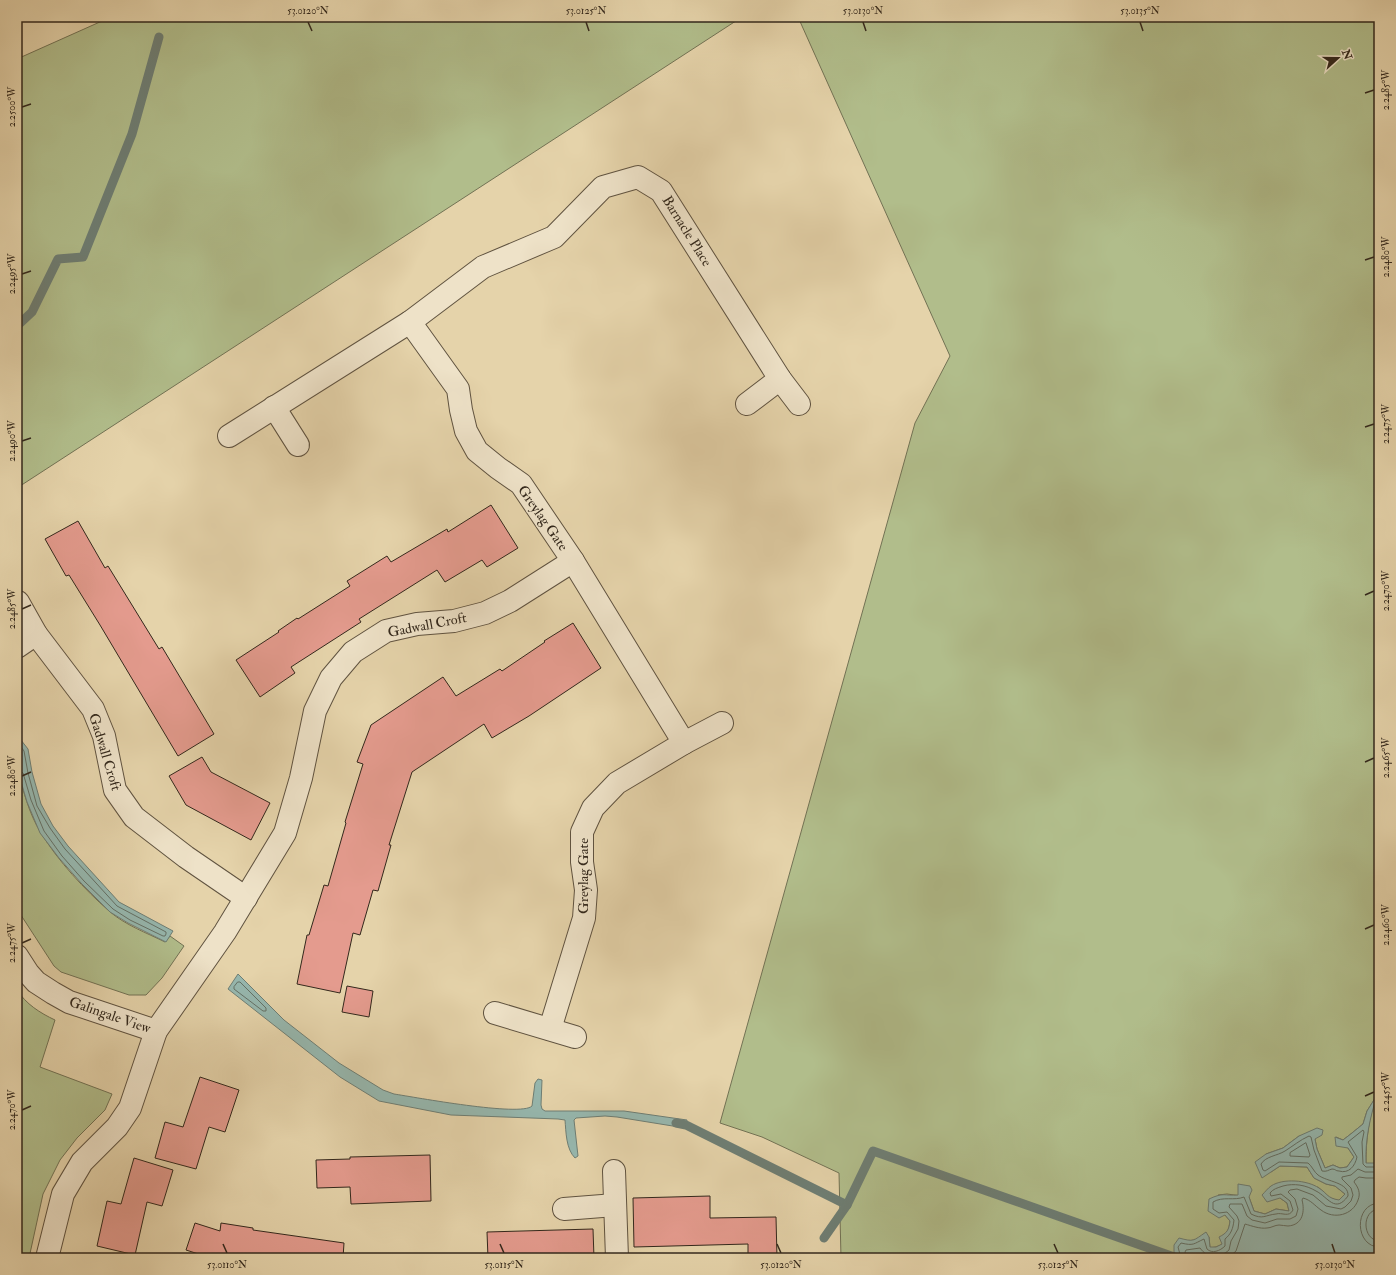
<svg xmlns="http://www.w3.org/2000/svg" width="1396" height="1275" font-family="'IM FELL Double Pica',serif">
	<rect width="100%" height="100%" fill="#e5d3aa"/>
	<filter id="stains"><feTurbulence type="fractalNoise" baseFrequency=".005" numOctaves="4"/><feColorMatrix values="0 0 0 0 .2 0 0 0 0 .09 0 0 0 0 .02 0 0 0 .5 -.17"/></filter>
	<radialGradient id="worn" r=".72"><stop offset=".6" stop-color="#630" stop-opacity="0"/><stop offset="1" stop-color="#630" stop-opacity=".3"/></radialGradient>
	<!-- green -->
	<g fill="#b1bd8b" stroke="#727254">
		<path d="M 111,17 L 742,17 L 17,488 L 17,59 Z"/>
		<path d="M 798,17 L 1379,17 L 1379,1163 L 1366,1164 C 1366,1147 1367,1132 1371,1115 C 1372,1109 1375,1103 1376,1097 L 1367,1111 L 1363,1124 L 1352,1133 L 1343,1140 L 1336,1137 L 1348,1148 L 1354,1157 L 1347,1167 L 1340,1168 L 1333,1165 L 1325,1168 L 1317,1149 L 1315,1139 L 1299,1136 L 1283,1148 L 1266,1154 L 1271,1172 L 1280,1166 L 1307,1167 L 1314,1178 L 1326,1184 L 1335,1186 L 1345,1194 L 1339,1201 L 1330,1198 L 1318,1187 L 1280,1198 L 1287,1203 L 1289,1211 L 1276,1209 L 1265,1214 L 1254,1211 L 1249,1197 L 1227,1194 L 1218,1195 L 1225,1215 L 1230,1221 L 1229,1227 L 1223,1244 L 1216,1247 L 1210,1248 L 1209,1237 L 1189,1241 L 1174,1252 L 1178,1258 L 841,1258 L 839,1173 L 762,1137 L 720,1123 L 915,423 L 950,356 Z"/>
		<path d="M 17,768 C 23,790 29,814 41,833 C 58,861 85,890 109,911 C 125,925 147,933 165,942 L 170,936 L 184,946 L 162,978 L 146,995 L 129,995 L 61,972 L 54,966 L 17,909 Z"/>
		<path d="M 17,990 C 26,1004 40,1013 55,1020 L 40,1067 L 112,1094 L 105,1110 L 77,1138 L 60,1160 L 43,1194 L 29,1258 L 17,1258 Z"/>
	</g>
	<!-- water -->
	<g fill="#96b7ae" stroke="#6e7e74">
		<path d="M 17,735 L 28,749 L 32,772 L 41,804 L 53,826 L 68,846 L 119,902 L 173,931 L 166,942 L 128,923 L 110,912 L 81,883 L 59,858 L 40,833 L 27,802 L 17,768 Z"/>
		<path d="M 238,974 L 284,1020 L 339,1063 L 383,1090 L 394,1094 C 414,1097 521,1117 532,1106 L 535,1083 L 538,1079 L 542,1080 L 541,1105 L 542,1109 L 545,1111 L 624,1111 L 687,1120 L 685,1128 L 617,1117 L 605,1116 L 576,1118 L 574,1120 L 578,1156 L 575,1158 C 566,1149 566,1132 565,1120 L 558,1119 L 451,1115 L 379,1101 L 340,1077 L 228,989 Z"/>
		<path d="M 1377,1095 C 1370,1118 1365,1140 1366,1163 L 1379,1163 L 1379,1217 L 1375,1221 L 1379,1238 L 1379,1258 L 1178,1258 L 1174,1252 L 1174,1245 L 1179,1238 C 1194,1242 1193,1241 1206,1232 L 1209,1237 L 1210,1247 L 1216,1247 L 1222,1244 L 1219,1237 C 1227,1233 1229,1230 1230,1221 L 1225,1215 L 1219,1218 L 1208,1211 L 1209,1199 C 1224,1192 1224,1196 1238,1195 L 1238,1184 L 1250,1186 L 1252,1190 L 1249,1197 L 1254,1211 L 1265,1214 L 1276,1209 L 1289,1211 L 1287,1203 L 1280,1198 L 1267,1202 L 1262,1195 C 1265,1192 1268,1188 1271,1186 C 1283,1178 1307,1180 1319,1188 C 1328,1194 1327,1198 1339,1200 L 1345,1194 L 1335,1186 L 1326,1184 L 1314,1178 L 1307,1167 L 1280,1166 L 1262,1178 L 1255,1162 L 1266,1154 L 1283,1148 L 1299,1136 L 1317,1128 L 1323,1130 L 1322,1135 L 1315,1139 L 1317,1149 L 1325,1168 L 1333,1165 L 1340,1168 L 1347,1167 L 1354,1157 L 1348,1148 L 1336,1146 L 1335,1137 L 1343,1140 L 1352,1133 L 1363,1124 L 1367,1111 Z"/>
	</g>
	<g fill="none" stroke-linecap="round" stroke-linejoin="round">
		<!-- shore -->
		<g stroke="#647065" stroke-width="1">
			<path d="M 17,741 L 24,751 L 28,773 L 37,806 L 50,828 L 65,849 L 117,906 L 166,932 L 166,934 L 165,936 L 163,936 L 130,920 L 113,909 L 84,881 L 62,856 L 44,831 L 31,800 L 23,773 L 20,770 L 17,770"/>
			<path d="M 238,982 L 240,982 L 266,1008 L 266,1011 L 263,1011 L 234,989 L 234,987 Z"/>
			<path d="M 1306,1143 L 1310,1155 L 1309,1157 L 1290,1156 L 1290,1153 Z"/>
			<path d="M 1379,1203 C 1353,1204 1355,1247 1379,1247"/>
			<path d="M 1379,1209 C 1361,1210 1362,1240 1379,1241"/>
			<path d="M 1181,1258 L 1178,1247 L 1181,1243 C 1194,1246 1193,1244 1204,1239 L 1207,1249 C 1212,1254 1220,1251 1225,1246 L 1225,1239 C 1231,1234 1233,1229 1234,1220 L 1227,1212 L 1219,1213 L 1213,1209 L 1213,1202 C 1223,1196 1234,1201 1244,1197 L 1251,1214 C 1263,1220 1265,1215 1276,1214 C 1282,1212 1289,1218 1293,1210 L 1290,1201 L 1281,1194 L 1271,1196 L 1270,1193 C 1273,1189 1277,1188 1283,1186 C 1294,1183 1306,1185 1316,1191 C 1328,1197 1335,1214 1348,1196 C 1349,1182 1327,1182 1318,1175 C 1314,1172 1312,1166 1308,1163 L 1279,1162 L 1265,1171 L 1263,1170 L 1261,1164 C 1266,1156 1277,1156 1285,1151 C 1293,1146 1300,1140 1309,1136 L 1311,1137 L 1314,1150 L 1322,1171 C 1327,1172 1328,1170 1332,1169 C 1336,1169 1335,1171 1339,1171 C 1349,1174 1355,1166 1357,1157 L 1348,1142 L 1363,1130 L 1364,1132 L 1362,1142 L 1363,1164 L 1366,1167 L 1379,1167"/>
			<path d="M 1186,1258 L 1185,1252 L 1186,1250 L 1200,1248 C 1208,1259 1219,1259 1229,1250 L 1231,1241 L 1238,1229 L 1239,1221 L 1237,1216 L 1229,1207 L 1230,1204 L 1242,1204 L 1247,1216 L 1252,1220 L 1265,1223 L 1277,1219 L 1290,1219 L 1296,1216 L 1298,1209 L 1295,1199 L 1288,1192 L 1290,1190 L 1297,1189 L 1313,1195 L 1326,1206 L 1341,1209 L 1345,1207 L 1351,1201 L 1353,1195 L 1351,1188 L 1342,1179 L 1342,1177 L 1351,1175 L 1358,1169 L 1365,1172 L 1379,1172"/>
			<path d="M 1228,1258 L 1236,1251 L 1245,1224 C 1252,1226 1260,1229 1267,1228 C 1271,1228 1275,1225 1279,1225 C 1282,1225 1285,1226 1288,1226 C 1303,1225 1305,1211 1302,1200 L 1303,1198 C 1311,1200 1315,1206 1321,1210 C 1334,1220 1353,1215 1358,1200 C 1361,1193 1358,1187 1354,1182 L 1355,1180 L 1359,1177 L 1366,1178 L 1379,1178"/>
		</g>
		<!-- stream -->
		<g stroke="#6e7e74" stroke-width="9">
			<path d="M 17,326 L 32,312 L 58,259 L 83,257 L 132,134 L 159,37"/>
			<path d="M 1379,932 L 1379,937"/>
			<path d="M 676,1123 L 686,1125 L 847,1205"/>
			<path d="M 824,1238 L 847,1205 L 873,1151 L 1177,1258"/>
		</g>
	</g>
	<!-- building -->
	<g fill="#e49b8e" stroke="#33281c">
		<path d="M 491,505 L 518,548 L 487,567 L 482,560 L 445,582 L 437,570 L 359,619 L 361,622 L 291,667 L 295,673 L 260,697 L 236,660 L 279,632 L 278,631 L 297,618 L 298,619 L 350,586 L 347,581 L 387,556 L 391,562 L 447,529 L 448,532 Z"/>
		<path d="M 78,521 L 105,568 L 108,566 L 159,649 L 162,647 L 214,734 L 178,756 L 100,625 L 69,575 L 66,576 L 45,539 Z"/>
		<path d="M 573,623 L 601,668 L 529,716 L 492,738 L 484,724 L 412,772 L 389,845 L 391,845 L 378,891 L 373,890 L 360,935 L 353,933 L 340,993 L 297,984 L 307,935 L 309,935 L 324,885 L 328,886 L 346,823 L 345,822 L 363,764 L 357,762 L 371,725 L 443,677 L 456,696 L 500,669 L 502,671 L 545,642 L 544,641 Z"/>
		<path d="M 202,757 L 211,772 L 270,803 L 251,840 L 186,805 L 169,776 Z"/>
		<path d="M 347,986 L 373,991 L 369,1017 L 342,1012 Z"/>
		<path d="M 200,1077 L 239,1090 L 225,1132 L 209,1127 L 196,1169 L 155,1158 L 165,1122 L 183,1127 Z"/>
		<path d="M 430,1155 L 431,1201 L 351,1204 L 350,1187 L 317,1188 L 316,1160 L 350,1159 L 350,1157 Z"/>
		<path d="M 134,1158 L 173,1170 L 162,1206 L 147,1202 L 135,1255 L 97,1246 L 107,1201 L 121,1204 Z"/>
		<path d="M 710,1196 L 710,1218 L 776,1217 L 777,1258 L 748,1258 L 748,1244 L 634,1247 L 633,1198 Z"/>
		<path d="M 195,1223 L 220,1231 L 221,1223 L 253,1228 L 253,1230 L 344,1243 L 343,1258 L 211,1258 L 186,1250 Z"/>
		<path d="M 593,1229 L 594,1258 L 488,1258 L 487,1232 Z"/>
	</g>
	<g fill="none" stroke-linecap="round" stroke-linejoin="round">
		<!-- minor casing -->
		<g stroke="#605340" stroke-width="24">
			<g id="minor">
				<path d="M 410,322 L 458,389 L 461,410 L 466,431 L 477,451 L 498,468 L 521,484 L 573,561 L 684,743"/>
				<path d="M 747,404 L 780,379"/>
				<path d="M 274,407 L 298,445"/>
				<path d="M 229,436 L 410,322 L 483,267 L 554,237 L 603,187 L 638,177 L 661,191 L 780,379 L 799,404"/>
				<path d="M 18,602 L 36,634 L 93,709 L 104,736 L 115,790 L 134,817 L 186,857 L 246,898"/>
				<path d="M 17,647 L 36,634"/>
				<path d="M 17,956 L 28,973 L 36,982 L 53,993 L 69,1002 L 156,1031"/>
				<path d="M 495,1013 L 575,1037"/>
				<path d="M 550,1029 L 584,918 L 586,890 L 582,862 L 582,832 L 593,808 L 617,783 L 684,743 L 722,723"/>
				<path d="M 614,1171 L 617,1258"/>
				<path d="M 564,1209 L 615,1205"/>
				<path d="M 47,1258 L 63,1194 L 82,1162 L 117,1127 L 130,1108 L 156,1031 L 225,932 L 285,833 L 301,778 L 315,711 L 331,678 L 353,652 L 386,631 L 417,624 L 454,621 L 485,613 L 510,601 L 573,561"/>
			</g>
		</g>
		<!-- minor -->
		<use href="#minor" stroke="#eee2c8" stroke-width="22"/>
	</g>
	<!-- ticks -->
	<path fill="none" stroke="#33281c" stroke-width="1.5" d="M 308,22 L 312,31M 586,22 L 589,31M 863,22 L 866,31M 1140,22 L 1143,31M 1365,93 L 1374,90M 22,107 L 31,104M 1365,260 L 1374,257M 22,274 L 31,271M 1365,427 L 1374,424M 22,441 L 31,438M 1365,595 L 1374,591M 22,609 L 31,605M 1365,762 L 1374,758M 22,776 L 31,772M 1365,929 L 1374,925M 22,943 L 31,939M 1365,1096 L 1374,1092M 22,1110 L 31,1106M 223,1244 L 227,1253M 500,1244 L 504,1253M 777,1244 L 781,1253M 1054,1244 L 1058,1253M 1332,1244 L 1335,1253"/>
	<g text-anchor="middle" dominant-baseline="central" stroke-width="3" stroke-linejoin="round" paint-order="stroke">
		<!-- street labels -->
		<g font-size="14" fill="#33281c" stroke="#eee2c8">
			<text transform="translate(687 231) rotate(58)">Barnacle Place</text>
			<text transform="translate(543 518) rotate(55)">Greylag Gate</text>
			<text transform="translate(427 625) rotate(-11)">Gadwall Croft</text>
			<text transform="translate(105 752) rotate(73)">Gadwall Croft</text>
			<text transform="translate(583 876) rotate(-90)">Greylag Gate</text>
			<text transform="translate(110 1015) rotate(19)">Galingale View</text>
		</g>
	</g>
	<!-- margin -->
	<rect width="1396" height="1275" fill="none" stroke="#e5d3aa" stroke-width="44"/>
	<!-- north arrow -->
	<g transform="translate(1338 58) rotate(69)" stroke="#eee2c8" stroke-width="3" paint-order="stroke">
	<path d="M0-3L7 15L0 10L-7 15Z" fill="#33281c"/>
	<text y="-6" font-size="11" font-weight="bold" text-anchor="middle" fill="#33281c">N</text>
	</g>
	<rect x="22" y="22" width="1352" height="1231" fill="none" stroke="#33281c" stroke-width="1.5"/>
	<g font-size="10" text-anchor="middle" fill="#33281c">
		<text x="308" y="14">53.0120°N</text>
		<text x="586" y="14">53.0125°N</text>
		<text x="863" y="14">53.0130°N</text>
		<text x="1140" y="14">53.0135°N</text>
		<text transform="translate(1385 90) rotate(-90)" y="4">2.2485°W</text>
		<text transform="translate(11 107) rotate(-90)" y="4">2.2500°W</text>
		<text transform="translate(1385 257) rotate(-90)" y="4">2.2480°W</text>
		<text transform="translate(11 274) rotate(-90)" y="4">2.2495°W</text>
		<text transform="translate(1385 424) rotate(-90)" y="4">2.2475°W</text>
		<text transform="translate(11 441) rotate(-90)" y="4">2.2490°W</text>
		<text transform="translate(1385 591) rotate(-90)" y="4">2.2470°W</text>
		<text transform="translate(11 609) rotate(-90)" y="4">2.2485°W</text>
		<text transform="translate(1385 758) rotate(-90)" y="4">2.2465°W</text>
		<text transform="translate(11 776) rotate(-90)" y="4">2.2480°W</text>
		<text transform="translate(1385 925) rotate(-90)" y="4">2.2460°W</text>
		<text transform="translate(11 943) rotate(-90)" y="4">2.2475°W</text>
		<text transform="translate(1385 1092) rotate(-90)" y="4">2.2455°W</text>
		<text transform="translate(11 1110) rotate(-90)" y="4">2.2470°W</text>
		<text x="227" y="1268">53.0110°N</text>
		<text x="504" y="1268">53.0115°N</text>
		<text x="781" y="1268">53.0120°N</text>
		<text x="1058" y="1268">53.0125°N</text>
		<text x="1335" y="1268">53.0130°N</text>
	</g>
	<rect width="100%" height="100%" filter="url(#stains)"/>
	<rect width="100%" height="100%" fill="url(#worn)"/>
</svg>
